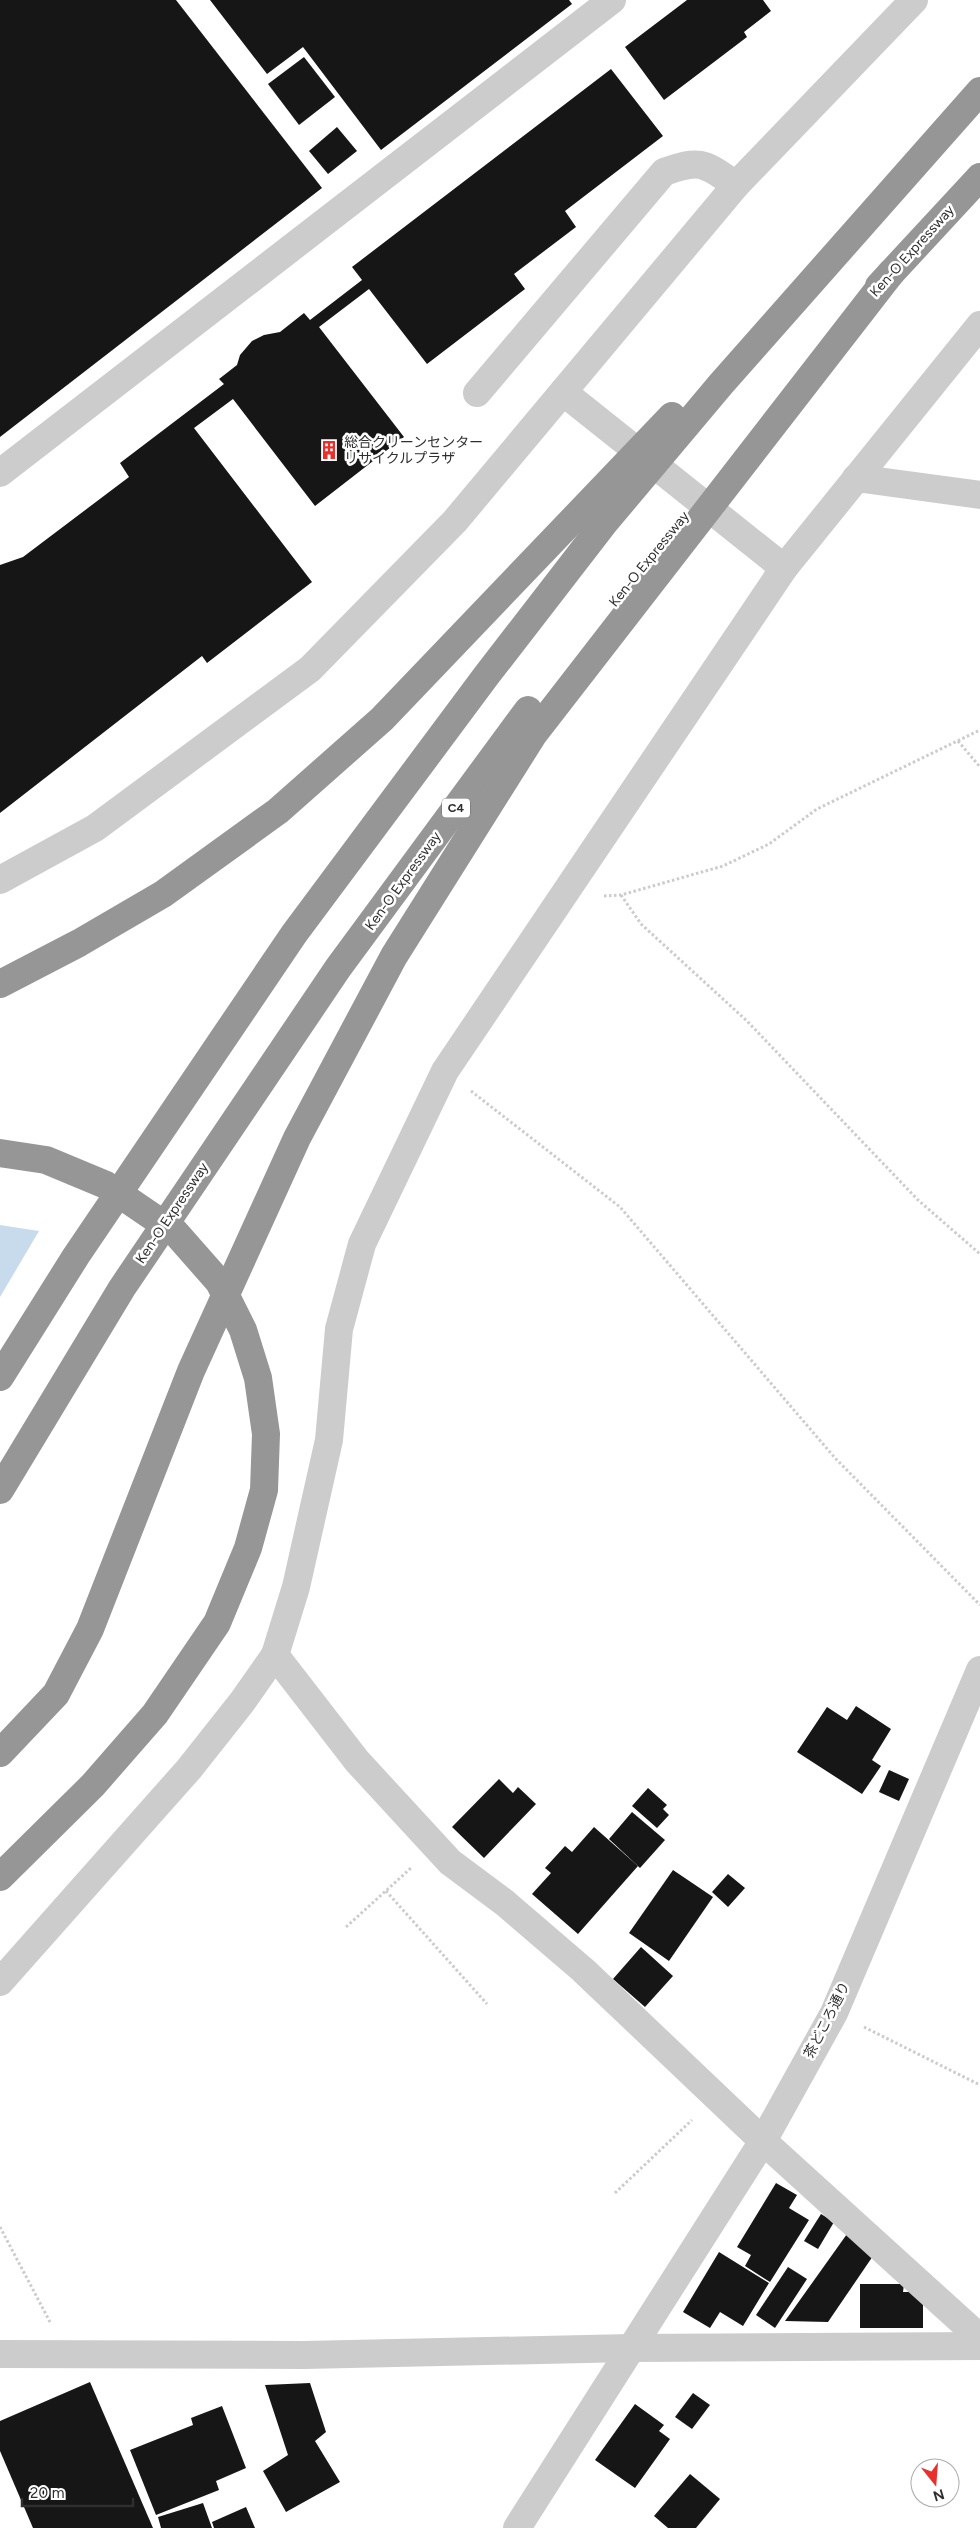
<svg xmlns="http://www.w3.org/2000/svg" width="980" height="2528" font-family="Figtree,'Noto Sans JP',sans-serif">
	<rect width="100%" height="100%" fill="#fff"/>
	<!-- water -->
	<path fill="#c8dbec" d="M 0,1225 L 39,1231 L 0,1297 Z"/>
	<!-- building -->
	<g fill="#161616">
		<path d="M 0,0 L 176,0 L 322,188 L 0,437 Z"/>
		<path d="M 210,0 L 569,0 L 572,4 L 381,150 L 303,47 L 267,74 Z"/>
		<path d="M 687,0 L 763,0 L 771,11 L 744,32 L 747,37 L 664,100 L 625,47 Z"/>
		<path d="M 304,57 L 335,97 L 299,125 L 268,84 Z"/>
		<path d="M 611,69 L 663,136 L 565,211 L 576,227 L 514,274 L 525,289 L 427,364 L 369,289 L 319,327 L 404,437 L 315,506 L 233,399 L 194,428 L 312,582 L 207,663 L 202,656 L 0,813 L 0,565 L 23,557 L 129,477 L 120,463 L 224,384 L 219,379 L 237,365 L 240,355 L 252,341 L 264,335 L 280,332 L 304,313 L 310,320 L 362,280 L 352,267 Z"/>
		<path d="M 337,127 L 357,151 L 328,174 L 309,151 Z"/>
		<path d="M 856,1706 L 891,1729 L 872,1760 L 881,1766 L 862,1794 L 797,1752 L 827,1707 L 847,1720 Z"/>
		<path d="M 889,1770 L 909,1779 L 899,1801 L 879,1792 Z"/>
		<path d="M 499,1779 L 513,1793 L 518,1787 L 536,1804 L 484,1858 L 452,1827 Z"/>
		<path d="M 648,1788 L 667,1805 L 663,1809 L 669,1815 L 657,1828 L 632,1806 Z"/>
		<path d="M 632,1812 L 665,1840 L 640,1868 L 609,1839 Z"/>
		<path d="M 594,1827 L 638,1866 L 578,1934 L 532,1894 L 551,1873 L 545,1868 L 565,1846 L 572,1852 Z"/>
		<path d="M 673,1870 L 713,1897 L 669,1961 L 629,1933 Z"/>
		<path d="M 728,1874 L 745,1888 L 728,1907 L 712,1892 Z"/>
		<path d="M 641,1947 L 673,1976 L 645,2007 L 613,1979 Z"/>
		<path d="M 776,2183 L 797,2195 L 789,2208 L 809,2220 L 770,2282 L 745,2266 L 751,2255 L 737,2247 Z"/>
		<path d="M 821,2214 L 834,2222 L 818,2249 L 804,2241 Z"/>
		<path d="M 847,2234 L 875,2253 L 828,2322 L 785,2321 Z"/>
		<path d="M 719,2252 L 769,2283 L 743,2326 L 720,2312 L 710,2328 L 683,2312 Z"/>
		<path d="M 788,2267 L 807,2279 L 775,2328 L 756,2315 Z"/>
		<path d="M 860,2284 L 904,2284 L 903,2292 L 923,2292 L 923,2328 L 860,2328 Z"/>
		<path d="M 90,2382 L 153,2528 L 33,2528 L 0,2451 L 0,2421 Z"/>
		<path d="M 310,2383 L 326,2432 L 315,2441 L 340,2482 L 286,2512 L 263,2471 L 288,2455 L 265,2385 Z"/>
		<path d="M 693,2393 L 710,2405 L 692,2429 L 675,2417 Z"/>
		<path d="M 635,2404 L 664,2425 L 659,2431 L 670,2439 L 635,2488 L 595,2460 Z"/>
		<path d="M 222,2406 L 246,2468 L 216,2481 L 219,2490 L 156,2515 L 130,2450 L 193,2425 L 191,2418 Z"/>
		<path d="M 690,2474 L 720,2499 L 696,2528 L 668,2528 L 654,2516 Z"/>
		<path d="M 203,2503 L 212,2528 L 161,2528 L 158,2517 Z"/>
		<path d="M 246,2507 L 255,2528 L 214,2528 L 212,2522 Z"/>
	</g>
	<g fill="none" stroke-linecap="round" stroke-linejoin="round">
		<!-- path -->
		<g stroke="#ccc" stroke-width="3" stroke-dasharray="2.5 2.5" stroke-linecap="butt">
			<path d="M 958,741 L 980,767"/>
			<path d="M 621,895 L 641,924 L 747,1021 L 918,1200 L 980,1254"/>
			<path d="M 604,896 L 621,895 L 723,866 L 769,844 L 817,809 L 980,730"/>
			<path d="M 471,1091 L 620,1207 L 835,1458 L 980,1605"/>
			<path d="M 386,1891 L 487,2004"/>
			<path d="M 346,1927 L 411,1868"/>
			<path d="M 864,2027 L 980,2085"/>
			<path d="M 615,2193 L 692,2120"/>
			<path d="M 0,2227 L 50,2322"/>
		</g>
		<!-- minor -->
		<g stroke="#ccc" stroke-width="28">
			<path d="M 563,392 L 784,568"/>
			<path d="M 477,393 L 664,172 C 702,158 705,164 736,185"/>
			<path d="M 0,473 L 612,0"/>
			<path d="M 856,478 L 980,495"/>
			<path d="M 0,880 L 95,828 L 310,669 L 455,521 L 736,185 L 914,0"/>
			<path d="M 275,1655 L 357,1761 L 450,1862 L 505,1903 L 583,1970 L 763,2141 L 980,2338"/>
			<path d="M 0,1982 L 189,1769 L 242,1702 L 275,1655 L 296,1587 L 329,1440 L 339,1329 L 362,1244 L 445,1071 L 784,568 L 980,325"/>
			<path d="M 0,2354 L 304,2355 L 631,2348 L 980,2346"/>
			<path d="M 517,2528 L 763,2141 L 834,2013 L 980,1670"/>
		</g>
		<!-- highway -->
		<g stroke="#969696" stroke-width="28">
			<path d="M 879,286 L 980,177"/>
			<path d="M 0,984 L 79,943 L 163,894 L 278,811 L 382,719 L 672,416"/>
			<path d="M 0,1153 L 46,1160 L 106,1185 L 175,1232 L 219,1282 L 243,1330 L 258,1378 L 266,1434 L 264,1490 L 248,1548 L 217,1623 L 155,1714 L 93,1785 L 0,1877"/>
			<path d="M 0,1377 L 76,1256 L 294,934 L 486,676 L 605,522 L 721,384 L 980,91"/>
			<path d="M 0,1490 L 122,1288 L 338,968 L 528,710"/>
			<path d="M 0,1753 L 56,1694 L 90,1629 L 191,1371 L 297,1138 L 394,956 L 533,735 L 891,273"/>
		</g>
	</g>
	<!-- icons -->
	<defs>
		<g id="building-bare" transform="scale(1.5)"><path d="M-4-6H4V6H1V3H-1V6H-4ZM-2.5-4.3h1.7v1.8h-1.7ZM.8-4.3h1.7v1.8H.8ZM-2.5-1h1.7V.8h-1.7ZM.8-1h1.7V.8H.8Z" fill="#e9302d" stroke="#fff" stroke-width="2.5" paint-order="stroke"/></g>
	</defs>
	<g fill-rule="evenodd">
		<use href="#building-bare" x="329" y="450"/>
	</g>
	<g text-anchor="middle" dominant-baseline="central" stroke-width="5" stroke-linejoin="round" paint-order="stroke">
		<!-- shield labels -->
		<rect fill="#fff" stroke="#6d6d6d" stroke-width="1" x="442" y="798.5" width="28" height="19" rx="4"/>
		<g font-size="12" font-weight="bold" fill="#2f2f2f">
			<text x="456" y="808">C4</text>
		</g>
		<!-- street labels -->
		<g font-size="14" fill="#2f2f2f" stroke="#fff">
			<text transform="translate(912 251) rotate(-48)">Ken-O Expressway</text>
			<text transform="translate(649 559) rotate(-51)">Ken-O Expressway</text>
			<text transform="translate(403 881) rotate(-54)">Ken-O Expressway</text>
			<text transform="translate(172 1213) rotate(-56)">Ken-O Expressway</text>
			<text transform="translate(827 2020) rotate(-63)">茶どころ通り</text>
		</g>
		<!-- poi labels -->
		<g font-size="14" fill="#2f2f2f" stroke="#fff" text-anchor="start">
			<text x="344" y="442">総合クリーンセンター<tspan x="344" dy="16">リサイクルプラザ</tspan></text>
		</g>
	</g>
	<!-- north arrow -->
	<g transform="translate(935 2483) rotate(163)"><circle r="24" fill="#ffffff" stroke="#acacac"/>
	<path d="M0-4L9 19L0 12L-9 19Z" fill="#e9302d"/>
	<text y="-8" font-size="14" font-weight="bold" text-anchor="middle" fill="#2f2f2f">N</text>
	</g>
	<!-- scale -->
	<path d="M22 2498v8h111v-8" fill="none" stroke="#2f2f2f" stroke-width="2.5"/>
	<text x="30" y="2498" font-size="15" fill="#2f2f2f" stroke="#ffffff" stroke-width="4" paint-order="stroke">20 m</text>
</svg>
